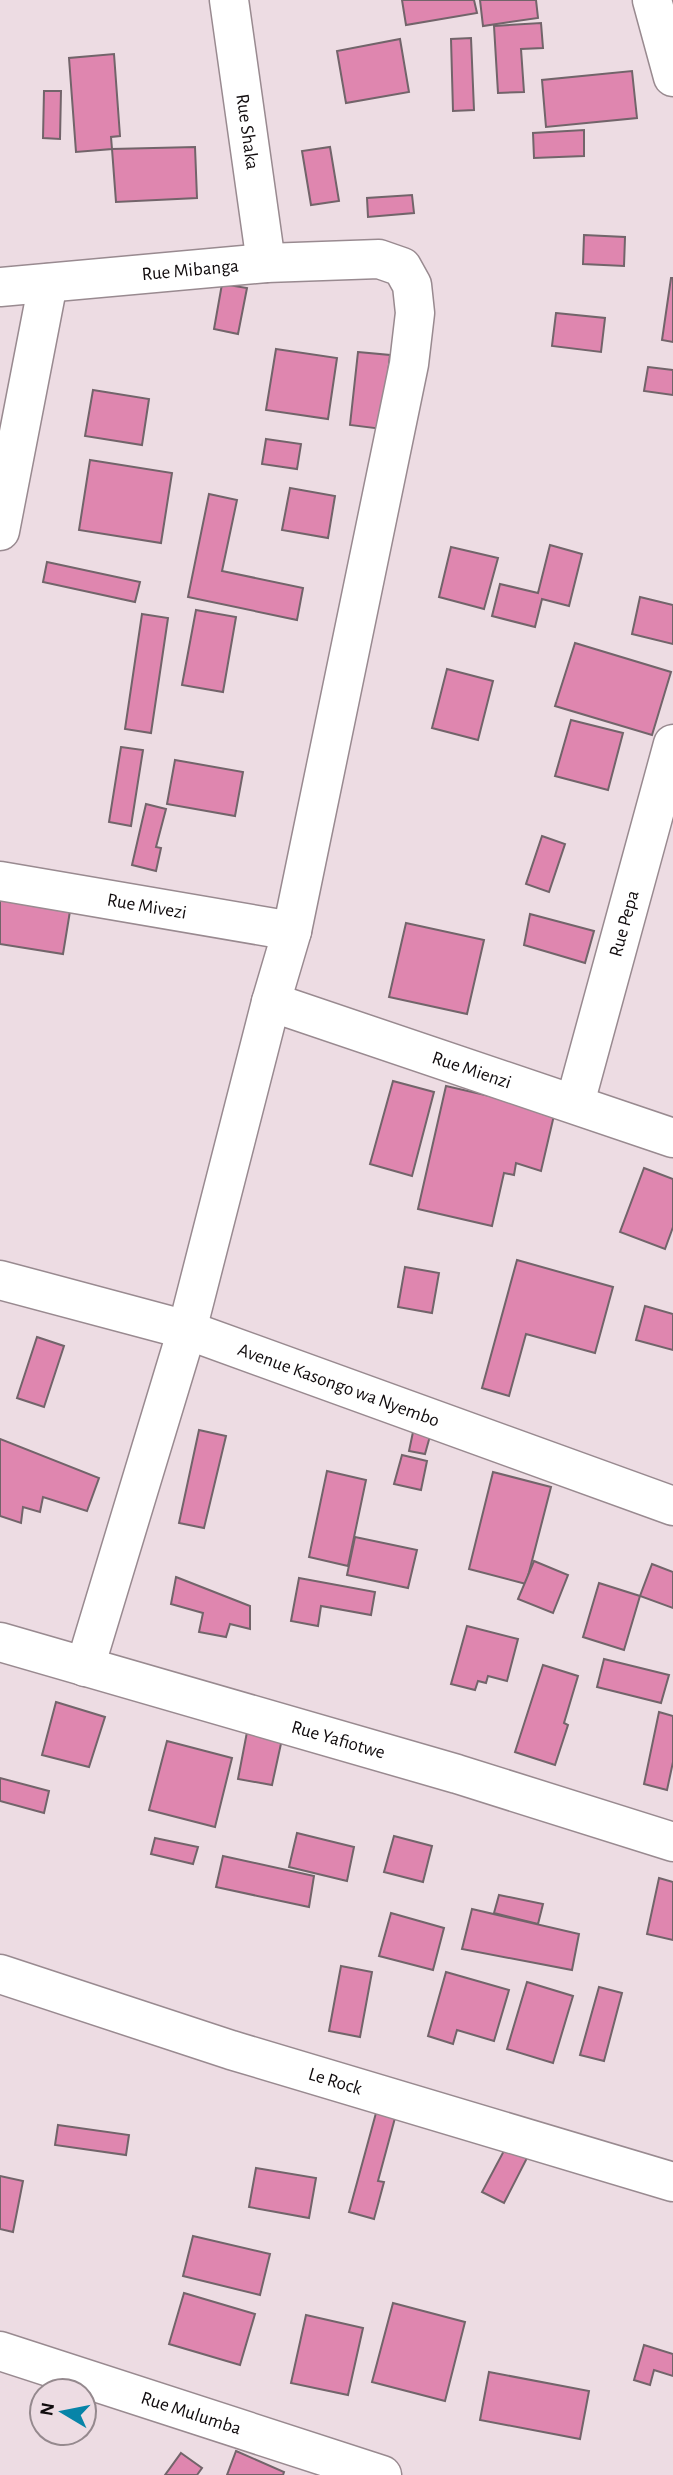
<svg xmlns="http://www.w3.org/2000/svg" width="673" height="2475" font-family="'Alegreya Sans',sans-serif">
	<rect width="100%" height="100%" fill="#eddce3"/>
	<!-- building -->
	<g fill="#df86af" stroke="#72646a" stroke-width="2">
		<path d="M 402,0 L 474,0 L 477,13 L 406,25 Z"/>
		<path d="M 480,0 L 536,0 L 538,18 L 483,26 Z"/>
		<path d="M 541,23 L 543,48 L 521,49 L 524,92 L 498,93 L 494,26 Z"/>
		<path d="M 471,38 L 474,110 L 453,111 L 451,39 Z"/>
		<path d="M 400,39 L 409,92 L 346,103 L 337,51 Z"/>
		<path d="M 114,54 L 120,136 L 111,137 L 112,149 L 76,152 L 69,58 Z"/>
		<path d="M 632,71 L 637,118 L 546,127 L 542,80 Z"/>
		<path d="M 44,91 L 61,91 L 60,139 L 43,138 Z"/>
		<path d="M 584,130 L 584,156 L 534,158 L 533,133 Z"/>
		<path d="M 195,147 L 197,198 L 116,202 L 112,149 Z"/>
		<path d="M 330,147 L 339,201 L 311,205 L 302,151 Z"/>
		<path d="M 412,195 L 414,213 L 368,217 L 367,198 Z"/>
		<path d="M 584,235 L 625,237 L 624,266 L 583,264 Z"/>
		<path d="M 671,278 L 673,278 L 673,342 L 662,340 Z"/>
		<path d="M 222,284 L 247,288 L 238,334 L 214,329 Z"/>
		<path d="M 556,313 L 605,318 L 601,352 L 552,346 Z"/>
		<path d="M 276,349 L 337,358 L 328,419 L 266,410 Z"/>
		<path d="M 358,352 L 390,355 L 382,429 L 350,425 Z"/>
		<path d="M 648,367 L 673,370 L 673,395 L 644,391 Z"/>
		<path d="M 93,390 L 149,399 L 142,445 L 85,436 Z"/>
		<path d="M 266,439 L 301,444 L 297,469 L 262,464 Z"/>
		<path d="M 90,460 L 172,473 L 161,543 L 79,530 Z"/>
		<path d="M 290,488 L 335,496 L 328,538 L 282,530 Z"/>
		<path d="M 209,494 L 237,500 L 222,571 L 303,588 L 297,620 L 188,597 Z"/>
		<path d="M 550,545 L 582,554 L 569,606 L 542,599 L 535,627 L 492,616 L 500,584 L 538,593 Z"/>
		<path d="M 451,547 L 498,558 L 484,609 L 439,597 Z"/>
		<path d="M 47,562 L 140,582 L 135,602 L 43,582 Z"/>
		<path d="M 640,597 L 673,605 L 673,644 L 632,634 Z"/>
		<path d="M 196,610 L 236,617 L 223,692 L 182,685 Z"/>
		<path d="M 142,614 L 168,618 L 151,733 L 125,729 Z"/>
		<path d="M 575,643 L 671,672 L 652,735 L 555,706 Z"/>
		<path d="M 447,669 L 493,681 L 478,740 L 432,728 Z"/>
		<path d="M 571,720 L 623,733 L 608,790 L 555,776 Z"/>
		<path d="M 121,747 L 143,750 L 131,826 L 109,822 Z"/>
		<path d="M 175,760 L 243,772 L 235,816 L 167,804 Z"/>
		<path d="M 146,804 L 166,809 L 156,847 L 161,848 L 156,871 L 132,865 Z"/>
		<path d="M 542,836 L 565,844 L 549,892 L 526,884 Z"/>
		<path d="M 0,895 L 71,905 L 63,954 L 0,944 Z"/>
		<path d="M 530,914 L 594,931 L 585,963 L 524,945 Z"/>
		<path d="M 406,923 L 484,940 L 467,1014 L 389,997 Z"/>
		<path d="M 393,1081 L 434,1092 L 412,1176 L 370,1164 Z"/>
		<path d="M 446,1086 L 555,1111 L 541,1171 L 516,1163 L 514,1175 L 504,1173 L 492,1226 L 418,1209 Z"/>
		<path d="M 644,1168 L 673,1179 L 673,1227 L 665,1249 L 620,1232 Z"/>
		<path d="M 517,1260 L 613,1287 L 595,1353 L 526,1334 L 509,1396 L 482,1388 Z"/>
		<path d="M 405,1267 L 439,1273 L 432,1313 L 398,1307 Z"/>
		<path d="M 645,1306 L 673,1314 L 673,1350 L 636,1340 Z"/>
		<path d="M 37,1337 L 64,1346 L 44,1407 L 17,1398 Z"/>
		<path d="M 199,1430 L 226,1436 L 204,1528 L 179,1523 Z"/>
		<path d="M 413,1432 L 430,1436 L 425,1454 L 409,1451 Z"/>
		<path d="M 0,1439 L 99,1478 L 87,1511 L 43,1497 L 40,1512 L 23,1507 L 21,1523 L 0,1516 Z"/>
		<path d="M 402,1455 L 427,1461 L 421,1490 L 394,1484 Z"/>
		<path d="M 327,1471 L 366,1480 L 348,1566 L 309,1557 Z"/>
		<path d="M 493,1472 L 551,1487 L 526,1584 L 469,1569 Z"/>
		<path d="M 355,1537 L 417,1550 L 408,1588 L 347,1575 Z"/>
		<path d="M 534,1561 L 568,1575 L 553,1613 L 518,1599 Z"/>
		<path d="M 652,1564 L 673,1572 L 673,1608 L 640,1596 Z"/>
		<path d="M 176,1577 L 250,1606 L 250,1629 L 230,1624 L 226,1637 L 199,1632 L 203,1613 L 171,1604 Z"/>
		<path d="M 299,1578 L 375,1592 L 371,1615 L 321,1606 L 318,1626 L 291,1621 Z"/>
		<path d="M 599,1583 L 640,1596 L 624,1650 L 583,1637 Z"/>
		<path d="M 467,1626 L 518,1639 L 507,1681 L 488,1676 L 486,1683 L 478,1681 L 475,1690 L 451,1684 Z"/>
		<path d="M 604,1659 L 669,1675 L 661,1703 L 597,1687 Z"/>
		<path d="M 543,1665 L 578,1676 L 564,1723 L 568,1725 L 555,1765 L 515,1752 Z"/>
		<path d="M 56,1702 L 105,1717 L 89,1767 L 42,1755 Z"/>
		<path d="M 659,1712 L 673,1716 L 673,1762 L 667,1790 L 644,1784 Z"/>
		<path d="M 247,1732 L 282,1739 L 272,1785 L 238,1779 Z"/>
		<path d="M 167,1741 L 232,1758 L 215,1827 L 149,1810 Z"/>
		<path d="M 0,1778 L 49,1791 L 44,1813 L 0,1801 Z"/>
		<path d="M 297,1833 L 354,1847 L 347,1881 L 289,1867 Z"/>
		<path d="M 394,1836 L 432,1846 L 423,1882 L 384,1872 Z"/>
		<path d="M 155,1838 L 198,1847 L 193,1864 L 151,1854 Z"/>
		<path d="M 223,1856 L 314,1876 L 309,1907 L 216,1887 Z"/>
		<path d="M 659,1878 L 673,1882 L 673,1940 L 647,1934 Z"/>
		<path d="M 499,1895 L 543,1904 L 538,1924 L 494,1913 Z"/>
		<path d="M 472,1909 L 579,1934 L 572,1970 L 462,1949 Z"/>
		<path d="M 391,1913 L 444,1928 L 433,1970 L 379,1956 Z"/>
		<path d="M 341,1966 L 372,1972 L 360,2037 L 329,2031 Z"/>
		<path d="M 446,1972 L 509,1990 L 494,2041 L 457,2030 L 453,2044 L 428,2036 Z"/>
		<path d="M 527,1982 L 573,1996 L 553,2063 L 507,2049 Z"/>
		<path d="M 599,1987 L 622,1993 L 604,2061 L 580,2055 Z"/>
		<path d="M 376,2113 L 395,2118 L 378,2181 L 384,2182 L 374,2219 L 349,2212 Z"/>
		<path d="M 58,2125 L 129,2135 L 126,2155 L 55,2145 Z"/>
		<path d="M 506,2147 L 527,2158 L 504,2203 L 482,2192 Z"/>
		<path d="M 256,2168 L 316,2178 L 309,2218 L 249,2207 Z"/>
		<path d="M 0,2176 L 23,2181 L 13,2232 L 0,2229 Z"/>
		<path d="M 193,2236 L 270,2254 L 260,2295 L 183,2276 Z"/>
		<path d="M 184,2293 L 255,2314 L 240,2365 L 169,2344 Z"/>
		<path d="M 393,2303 L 465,2322 L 445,2401 L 372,2382 Z"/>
		<path d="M 306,2315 L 363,2328 L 348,2395 L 291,2383 Z"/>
		<path d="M 644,2345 L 673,2354 L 673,2376 L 654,2370 L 650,2385 L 634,2380 Z"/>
		<path d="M 489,2372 L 589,2391 L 580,2439 L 480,2420 Z"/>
		<path d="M 236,2451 L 284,2472 L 283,2475 L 227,2475 Z"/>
		<path d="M 181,2453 L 202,2468 L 197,2475 L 165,2475 Z"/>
	</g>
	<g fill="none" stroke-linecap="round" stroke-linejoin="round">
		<!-- minor casing -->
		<g stroke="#998a90" stroke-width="41">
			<g id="minor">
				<path id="s1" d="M 229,0 L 266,263"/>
				<path d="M 652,0 L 673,77"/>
				<path id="s2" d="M 0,287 L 266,263 L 379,259 L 402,267 L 412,285 L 415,313 L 409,364 L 292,931 L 271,1002 L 187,1330 L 85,1667"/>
				<path d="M 0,531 L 48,283"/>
				<path id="s3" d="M 0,881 L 292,931"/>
				<path id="s4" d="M 271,1002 L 673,1138"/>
				<path id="s5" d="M 575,1103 L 673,744"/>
				<path id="s6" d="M 0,1280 L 187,1330 L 673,1506"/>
				<path id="s7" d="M 0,1642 L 457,1774 L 673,1842"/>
				<path id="s8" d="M 0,1974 L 231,2050 L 673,2182"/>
				<path id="s9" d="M 0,2351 L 382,2475"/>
			</g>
		</g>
		<!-- minor -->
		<use href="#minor" stroke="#fff" stroke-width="38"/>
	</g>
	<g text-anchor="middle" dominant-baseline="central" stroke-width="6" stroke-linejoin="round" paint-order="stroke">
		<!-- street labels -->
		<g font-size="19" fill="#110c0e" stroke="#eddce3">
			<text stroke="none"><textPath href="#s1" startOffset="133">Rue Shaka</textPath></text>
			<text stroke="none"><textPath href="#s2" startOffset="191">Rue Mibanga</textPath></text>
			<text stroke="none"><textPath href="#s3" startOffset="149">Rue Mivezi</textPath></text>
			<text stroke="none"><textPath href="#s5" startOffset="186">Rue Pepa</textPath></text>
			<text stroke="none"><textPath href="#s4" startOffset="212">Rue Mienzi</textPath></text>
			<text stroke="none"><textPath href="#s6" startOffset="355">Avenue Kasongo wa Nyembo</textPath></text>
			<text stroke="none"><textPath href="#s7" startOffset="352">Rue Yafiotwe</textPath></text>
			<text stroke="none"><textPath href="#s8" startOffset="352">Le Rock</textPath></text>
			<text stroke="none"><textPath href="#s9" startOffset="201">Rue Mulumba</textPath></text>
		</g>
	</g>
	<!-- north arrow -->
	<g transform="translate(63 2412) rotate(280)"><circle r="33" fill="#eddce3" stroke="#95898e" stroke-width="2"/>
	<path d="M0-5L12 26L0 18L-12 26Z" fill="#0784a8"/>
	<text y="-10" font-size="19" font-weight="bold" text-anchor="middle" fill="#110c0e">N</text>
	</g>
</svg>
